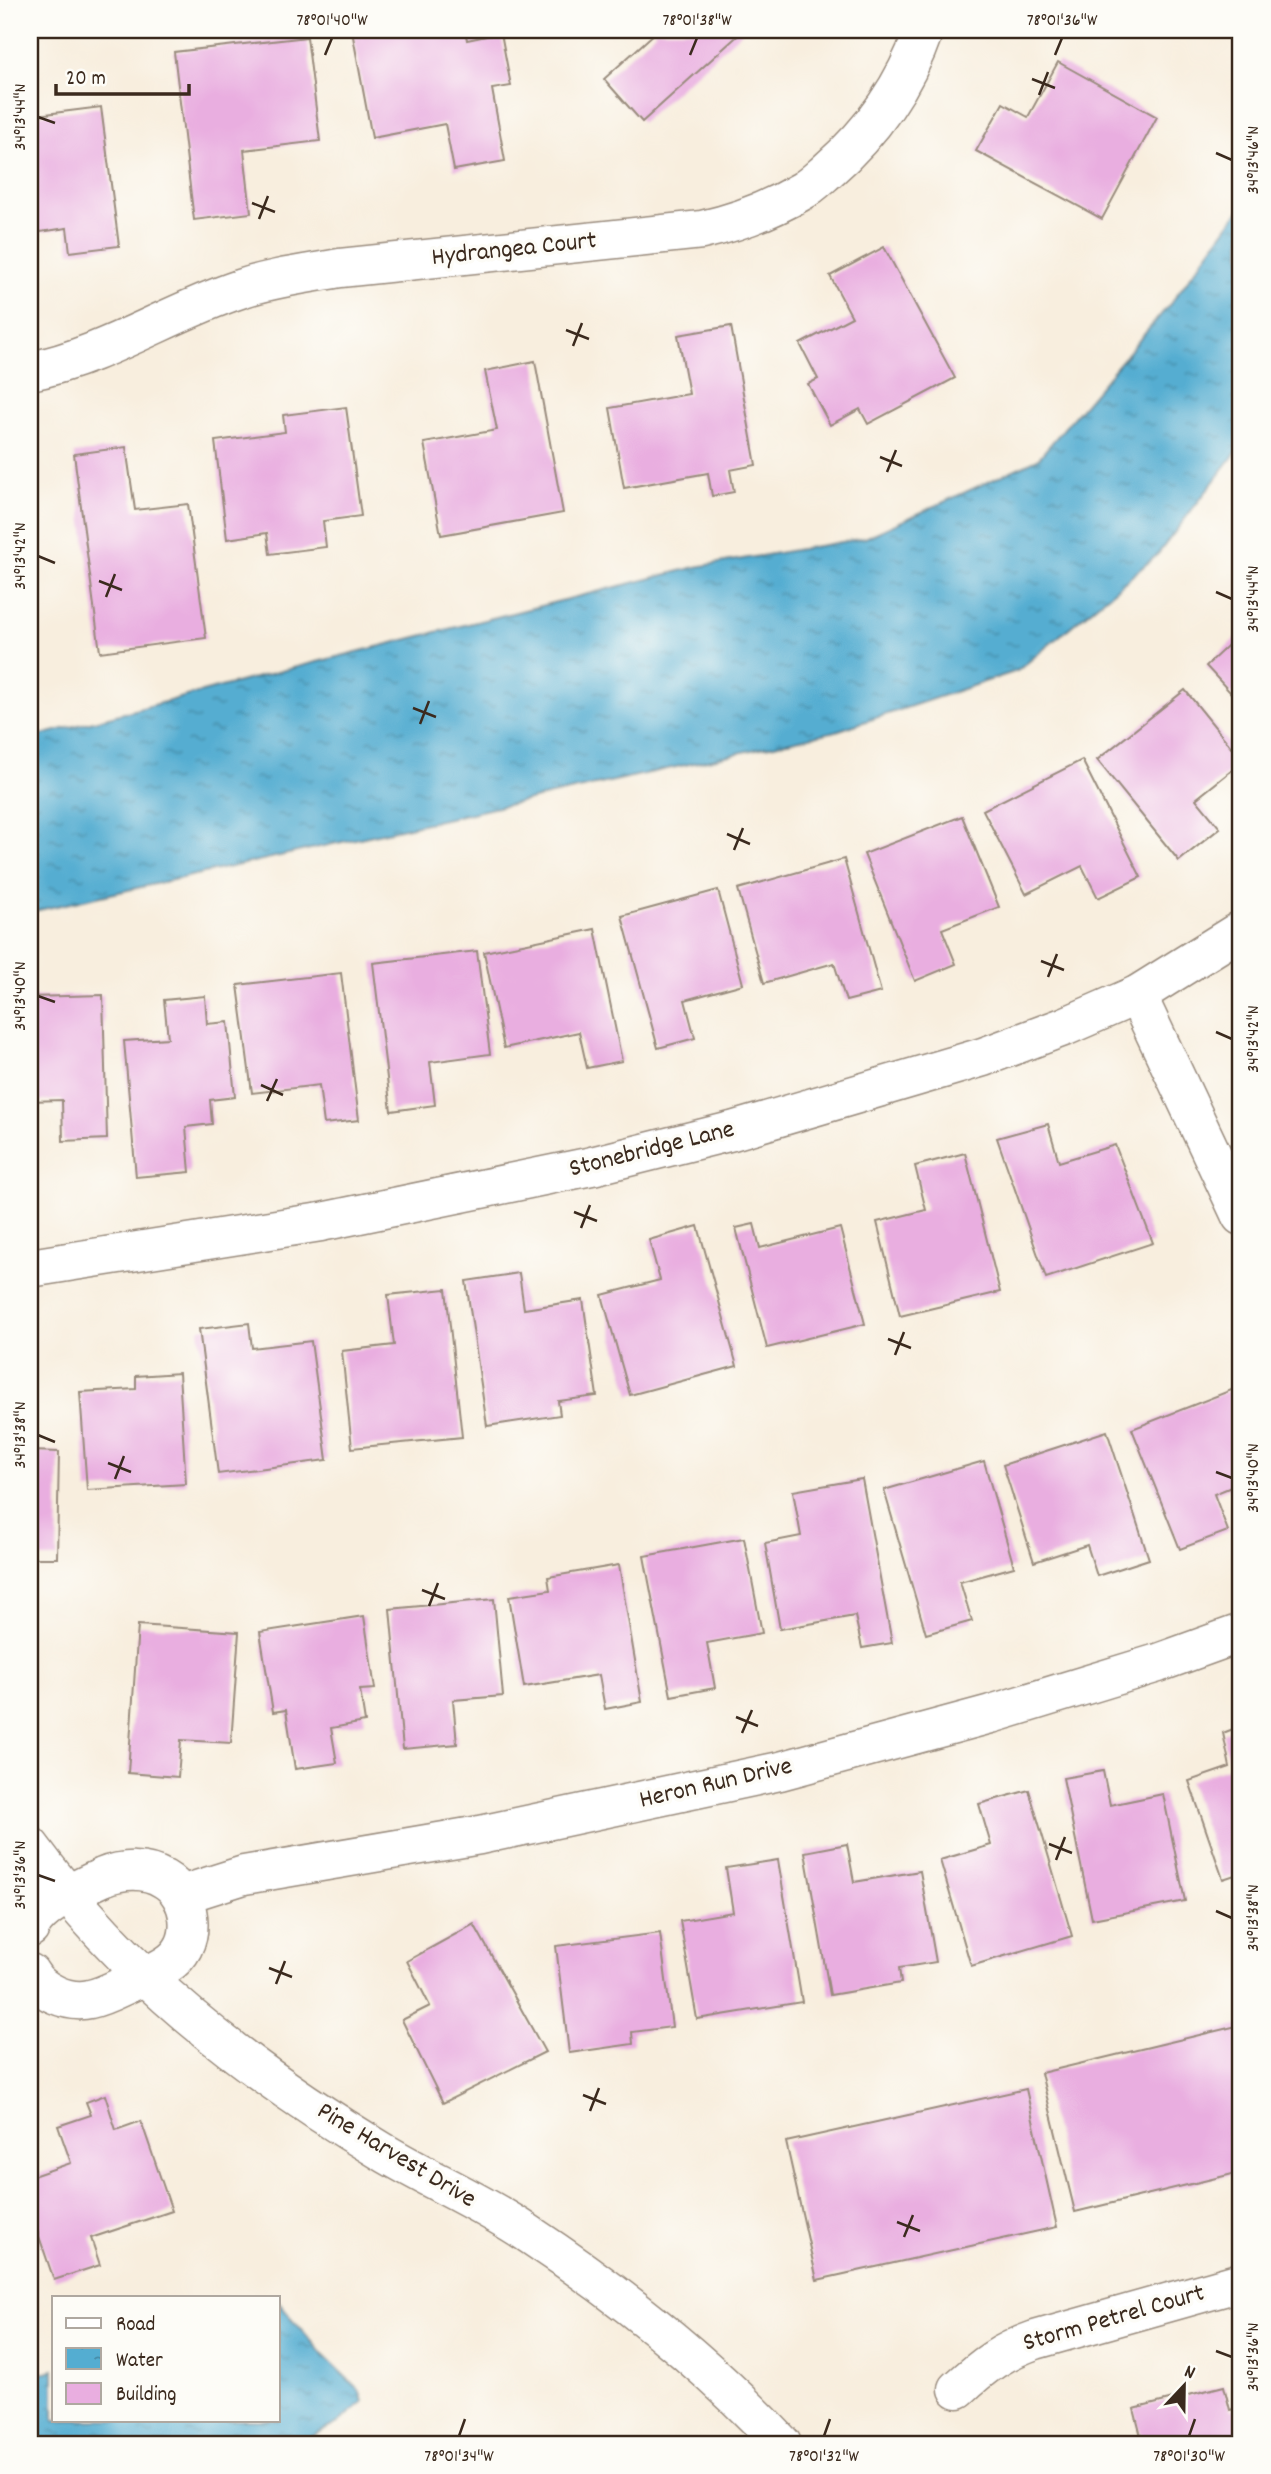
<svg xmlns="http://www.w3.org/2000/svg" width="1271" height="2474" font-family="Dekko,sans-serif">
	<defs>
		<pattern id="water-ripples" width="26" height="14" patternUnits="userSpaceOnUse" patternTransform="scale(1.75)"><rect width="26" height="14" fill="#54add1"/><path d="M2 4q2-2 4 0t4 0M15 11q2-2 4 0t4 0" fill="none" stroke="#478da9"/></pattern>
	</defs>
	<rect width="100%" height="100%" fill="#fdfcf7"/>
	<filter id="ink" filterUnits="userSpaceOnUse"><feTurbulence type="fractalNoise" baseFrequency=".0143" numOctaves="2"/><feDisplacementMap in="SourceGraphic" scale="14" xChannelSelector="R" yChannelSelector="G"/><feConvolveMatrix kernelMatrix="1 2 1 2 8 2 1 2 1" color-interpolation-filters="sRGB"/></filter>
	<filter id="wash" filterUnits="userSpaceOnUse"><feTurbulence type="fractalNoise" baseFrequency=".00686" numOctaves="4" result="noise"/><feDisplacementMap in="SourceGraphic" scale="28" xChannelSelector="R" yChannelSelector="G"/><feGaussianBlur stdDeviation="1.57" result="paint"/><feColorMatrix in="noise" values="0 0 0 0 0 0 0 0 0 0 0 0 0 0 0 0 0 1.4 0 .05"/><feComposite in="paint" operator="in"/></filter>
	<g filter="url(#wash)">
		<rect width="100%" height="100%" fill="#f8eede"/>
		<!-- water -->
		<g fill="url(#water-ripples)" stroke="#486c78" stroke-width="2">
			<path d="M 1241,208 L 1241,446 L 1157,555 L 1017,671 L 836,731 L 30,912 L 30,738 L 273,673 L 696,567 L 865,538 L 1038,459 L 1171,303 Z"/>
			<path d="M 278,2301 L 322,2354 L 359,2390 L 363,2402 L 338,2423 L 297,2444 L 30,2444 L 30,2379 L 54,2369 L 54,2420 L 278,2420 Z"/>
		</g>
		<g id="blocks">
			<!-- building -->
			<g fill="#e9aee0">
				<path d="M 361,30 L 465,30 L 467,40 L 501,33 L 511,86 L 492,89 L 505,161 L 454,170 L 445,124 L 372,138 L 352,31 Z"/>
				<path d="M 654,30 L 744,30 L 642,122 L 604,79 L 656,32 Z"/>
				<path d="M 307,37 L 320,141 L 244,150 L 251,213 L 194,220 L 174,52 Z"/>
				<path d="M 1058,62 L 1157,117 L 1102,219 L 976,151 L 1003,103 L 1028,117 Z"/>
				<path d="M 101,107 L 119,246 L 70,252 L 67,228 L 33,233 L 35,252 L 30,253 L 30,116 Z"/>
				<path d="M 884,247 L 955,378 L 868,424 L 860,409 L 830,425 L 808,384 L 818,379 L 800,344 L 852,317 L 830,276 Z"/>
				<path d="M 731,326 L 756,465 L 730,470 L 734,492 L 712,496 L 708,473 L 624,488 L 610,408 L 689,394 L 678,335 Z"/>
				<path d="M 535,361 L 563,513 L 441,535 L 424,443 L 497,430 L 485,371 Z"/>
				<path d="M 346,407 L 361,516 L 323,521 L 326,547 L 270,554 L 267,533 L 227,539 L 215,441 L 285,432 L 283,415 Z"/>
				<path d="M 126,447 L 135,510 L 188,504 L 206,638 L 100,652 L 74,454 Z"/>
				<path d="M 1241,633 L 1241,704 L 1206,666 Z"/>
				<path d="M 1185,690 L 1241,759 L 1241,763 L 1196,799 L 1220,828 L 1179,861 L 1097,760 Z"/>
				<path d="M 1082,760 L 1141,877 L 1098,898 L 1082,866 L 1026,894 L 983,810 Z"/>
				<path d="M 962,816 L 999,907 L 942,929 L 956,964 L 915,981 L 864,854 Z"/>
				<path d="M 844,859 L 881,992 L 846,1001 L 834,963 L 764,983 L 738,889 Z"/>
				<path d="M 718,890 L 743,984 L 685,1000 L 695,1038 L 658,1048 L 622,916 Z"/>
				<path d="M 595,929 L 622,1061 L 587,1068 L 579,1032 L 504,1048 L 484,952 Z"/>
				<path d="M 477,951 L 490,1054 L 430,1062 L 435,1105 L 391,1111 L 373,963 Z"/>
				<path d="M 341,973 L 359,1120 L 324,1124 L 319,1085 L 252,1093 L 238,985 Z"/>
				<path d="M 103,995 L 107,1139 L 63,1141 L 62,1100 L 30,1101 L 30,997 Z"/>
				<path d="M 205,996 L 207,1024 L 228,1022 L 235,1097 L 210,1100 L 212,1124 L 186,1127 L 190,1172 L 136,1177 L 124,1041 L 168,1038 L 164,1000 Z"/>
				<path d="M 1048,1124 L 1059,1162 L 1115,1145 L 1153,1243 L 1046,1278 L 997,1138 Z"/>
				<path d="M 965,1153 L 1000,1292 L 900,1316 L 877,1222 L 926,1210 L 915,1166 Z"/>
				<path d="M 754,1224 L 760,1248 L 840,1228 L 865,1324 L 767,1348 L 736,1228 Z"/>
				<path d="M 698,1226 L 737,1366 L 630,1395 L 602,1295 L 660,1280 L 649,1240 Z"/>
				<path d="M 519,1273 L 524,1309 L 583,1300 L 597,1396 L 558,1401 L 560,1415 L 487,1426 L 466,1281 Z"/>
				<path d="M 446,1289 L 462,1437 L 352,1448 L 342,1351 L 394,1345 L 388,1295 Z"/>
				<path d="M 249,1323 L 252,1348 L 311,1341 L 327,1460 L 218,1474 L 199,1329 Z"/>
				<path d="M 179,1373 L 186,1484 L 87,1490 L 80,1392 L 136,1389 L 136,1376 Z"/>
				<path d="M 1234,1389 L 1241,1408 L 1241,1483 L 1214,1494 L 1228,1531 L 1180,1549 L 1132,1429 Z"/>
				<path d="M 1107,1431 L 1149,1559 L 1097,1576 L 1087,1545 L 1034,1562 L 1003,1465 Z"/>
				<path d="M 30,1451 L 59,1452 L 57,1558 L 30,1558 Z"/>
				<path d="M 984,1461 L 1014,1567 L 960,1582 L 972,1621 L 926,1634 L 884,1490 Z"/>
				<path d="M 862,1479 L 892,1643 L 862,1648 L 855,1616 L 780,1629 L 765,1543 L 801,1536 L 793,1491 Z"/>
				<path d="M 744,1538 L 762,1633 L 707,1643 L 715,1688 L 671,1696 L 644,1556 Z"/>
				<path d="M 619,1565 L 642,1702 L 605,1709 L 599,1675 L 524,1687 L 509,1596 L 550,1590 L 548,1577 Z"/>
				<path d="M 494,1599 L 503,1696 L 453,1700 L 457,1744 L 403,1749 L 390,1609 Z"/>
				<path d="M 364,1616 L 375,1689 L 360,1690 L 365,1722 L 331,1728 L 337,1763 L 295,1769 L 286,1710 L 273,1712 L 260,1632 Z"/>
				<path d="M 138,1625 L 239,1632 L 231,1743 L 181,1740 L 178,1777 L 128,1773 Z"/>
				<path d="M 1241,1726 L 1241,1873 L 1223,1879 L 1189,1781 L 1230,1767 L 1223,1733 Z"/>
				<path d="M 1103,1771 L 1110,1805 L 1163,1794 L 1185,1901 L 1092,1919 L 1063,1778 Z"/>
				<path d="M 1029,1790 L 1072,1936 L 971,1966 L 940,1860 L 991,1845 L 979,1804 Z"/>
				<path d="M 847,1844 L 854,1882 L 920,1871 L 936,1962 L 899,1968 L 901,1983 L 830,1995 L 805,1852 Z"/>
				<path d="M 778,1860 L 802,2002 L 697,2019 L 680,1921 L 733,1912 L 726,1868 Z"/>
				<path d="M 474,1924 L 545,2052 L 443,2103 L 402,2020 L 430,2006 L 407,1961 Z"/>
				<path d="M 660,1933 L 672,2027 L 632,2032 L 633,2044 L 569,2053 L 556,1946 Z"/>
				<path d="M 1241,2025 L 1241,2172 L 1075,2212 L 1041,2073 Z"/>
				<path d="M 1026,2089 L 1057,2227 L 817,2280 L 786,2142 Z"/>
				<path d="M 105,2095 L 116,2130 L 141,2121 L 172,2211 L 91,2238 L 100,2265 L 54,2280 L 30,2210 L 30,2177 L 71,2163 L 58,2126 L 91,2115 L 86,2102 Z"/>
				<path d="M 1224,2386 L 1230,2410 L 1241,2407 L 1241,2444 L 1143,2444 L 1134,2409 Z"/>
			</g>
		</g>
	</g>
	<g filter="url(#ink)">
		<use href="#blocks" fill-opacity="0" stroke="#9a8c7e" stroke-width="2"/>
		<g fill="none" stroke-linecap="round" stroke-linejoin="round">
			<!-- minor casing -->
			<g stroke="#9a8c7e" stroke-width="41">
				<g id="minor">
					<path d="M 30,371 C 105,356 168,313 240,289 C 272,278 307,274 340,268 L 702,230 C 737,222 770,210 802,191 C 811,186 819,178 827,171 C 872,132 905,85 924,30"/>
					<path d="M 1137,995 L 1241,1216"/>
					<path d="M 30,1268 L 321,1222 L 592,1166 L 732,1131 L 983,1057 L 1066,1026 L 1137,995 L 1241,930"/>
					<path d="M 30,1846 C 124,1975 246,2070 383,2152 C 430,2180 481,2202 526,2232 C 620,2294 706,2362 782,2444"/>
					<path d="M 181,1895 L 244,1875 L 480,1835 L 780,1771 L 991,1714 L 1158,1663 L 1241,1633"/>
					<path d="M 30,1928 C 39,1907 81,1887 103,1877 C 123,1869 146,1868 164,1879 C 192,1895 198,1940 172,1961 C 161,1970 146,1975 134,1981 C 120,1987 105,1996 90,1999 C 68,2004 40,1991 30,1973"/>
					<path d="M 958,2389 C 984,2365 1001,2352 1035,2340 L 1241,2282"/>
				</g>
			</g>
			<!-- minor -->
			<use href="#minor" stroke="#fff" stroke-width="38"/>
		</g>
	</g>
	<!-- ticks -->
	<path fill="none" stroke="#3b2a1e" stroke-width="2.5" d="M 325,55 L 332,38M 690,55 L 697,38M 1055,55 L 1062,38M 1032,79 L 1055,88M 1039,95 L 1048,72M 38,117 L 55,123M 1216,153 L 1232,160M 252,203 L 275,212M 259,219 L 268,196M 566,330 L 589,339M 573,346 L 582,323M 880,457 L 902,466M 887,472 L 896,450M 38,556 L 55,563M 99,581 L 122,590M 1216,592 L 1232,599M 106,597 L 115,574M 413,708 L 436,717M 420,724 L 429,701M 727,834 L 750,844M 734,850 L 743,828M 1041,961 L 1064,970M 1048,977 L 1057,954M 38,996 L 55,1002M 1216,1032 L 1232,1039M 261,1085 L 283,1095M 267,1101 L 277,1079M 574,1212 L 597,1221M 581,1228 L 590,1205M 888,1339 L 911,1348M 895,1355 L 904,1332M 38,1435 L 55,1442M 108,1463 L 131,1472M 1216,1472 L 1232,1478M 115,1479 L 124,1456M 422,1590 L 445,1599M 429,1606 L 438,1583M 736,1717 L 758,1726M 742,1733 L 752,1710M 1049,1844 L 1072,1853M 1056,1860 L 1065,1837M 38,1875 L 55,1881M 1216,1911 L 1232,1918M 269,1968 L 292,1977M 276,1984 L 285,1961M 583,2095 L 606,2104M 590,2111 L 599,2088M 897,2222 L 920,2231M 904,2237 L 913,2215M 1216,2351 L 1232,2357M 459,2436 L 465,2419M 824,2436 L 830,2419M 1189,2436 L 1195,2419"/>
	<g text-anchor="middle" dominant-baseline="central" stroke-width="7" stroke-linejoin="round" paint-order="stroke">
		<!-- street labels -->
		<g font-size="26" fill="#3b2a1e" stroke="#fdfcf7">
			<text transform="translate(514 250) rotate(-6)">Hydrangea Court</text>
			<text transform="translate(652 1150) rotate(-14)">Stonebridge Lane</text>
			<text transform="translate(716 1784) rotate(-13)">Heron Run Drive</text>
			<text transform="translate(396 2156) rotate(31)">Pine Harvest Drive</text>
			<text transform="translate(1114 2319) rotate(-16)">Storm Petrel Court</text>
		</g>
	</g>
	<!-- margin -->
	<rect width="1271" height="2474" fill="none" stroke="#fdfcf7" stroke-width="77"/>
	<!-- legend -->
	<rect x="52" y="2296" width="228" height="126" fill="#fdfcf7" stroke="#afa8a0" stroke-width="2"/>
	<rect x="66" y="2318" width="35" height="10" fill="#ffffff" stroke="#afa8a0" stroke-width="2"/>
	<text x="116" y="2330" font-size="21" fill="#3b2a1e">Road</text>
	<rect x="66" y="2348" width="35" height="21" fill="url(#water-ripples)" stroke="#afa8a0" stroke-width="2"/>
	<text x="116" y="2366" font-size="21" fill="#3b2a1e">Water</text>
	<rect x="66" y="2383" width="35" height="21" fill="#e9aee0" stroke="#afa8a0" stroke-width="2"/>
	<text x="116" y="2400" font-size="21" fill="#3b2a1e">Building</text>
	<!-- north arrow -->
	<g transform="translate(1184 2386) rotate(22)" stroke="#fdfcf7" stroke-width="5" paint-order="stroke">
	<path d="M0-5L12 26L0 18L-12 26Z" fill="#3b2a1e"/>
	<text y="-10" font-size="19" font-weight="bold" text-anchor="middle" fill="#3b2a1e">N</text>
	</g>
	<!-- scale -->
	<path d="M56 84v10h133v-10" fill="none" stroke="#3b2a1e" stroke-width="3.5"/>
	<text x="66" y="84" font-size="21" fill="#3b2a1e" stroke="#fdfcf7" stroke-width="5" paint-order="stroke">20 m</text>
	<rect x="38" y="38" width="1194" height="2398" fill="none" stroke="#3b2a1e" stroke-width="2.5"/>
	<g font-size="18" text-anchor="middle" fill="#3b2a1e">
		<text x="332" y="25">78°01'40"W</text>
		<text x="697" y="25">78°01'38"W</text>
		<text x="1062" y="25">78°01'36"W</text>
		<text transform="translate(19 117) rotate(-90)" y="6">34°13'44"N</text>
		<text transform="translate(1252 160) rotate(-90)" y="6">34°13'46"N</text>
		<text transform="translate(19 556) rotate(-90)" y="6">34°13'42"N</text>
		<text transform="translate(1252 599) rotate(-90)" y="6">34°13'44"N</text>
		<text transform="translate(19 996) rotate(-90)" y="6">34°13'40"N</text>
		<text transform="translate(1252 1039) rotate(-90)" y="6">34°13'42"N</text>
		<text transform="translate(19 1435) rotate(-90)" y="6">34°13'38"N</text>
		<text transform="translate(1252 1478) rotate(-90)" y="6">34°13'40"N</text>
		<text transform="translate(19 1875) rotate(-90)" y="6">34°13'36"N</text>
		<text transform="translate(1252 1918) rotate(-90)" y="6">34°13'38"N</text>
		<text transform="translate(1252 2357) rotate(-90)" y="6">34°13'36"N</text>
		<text x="459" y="2461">78°01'34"W</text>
		<text x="824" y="2461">78°01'32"W</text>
		<text x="1189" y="2461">78°01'30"W</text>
	</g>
</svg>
